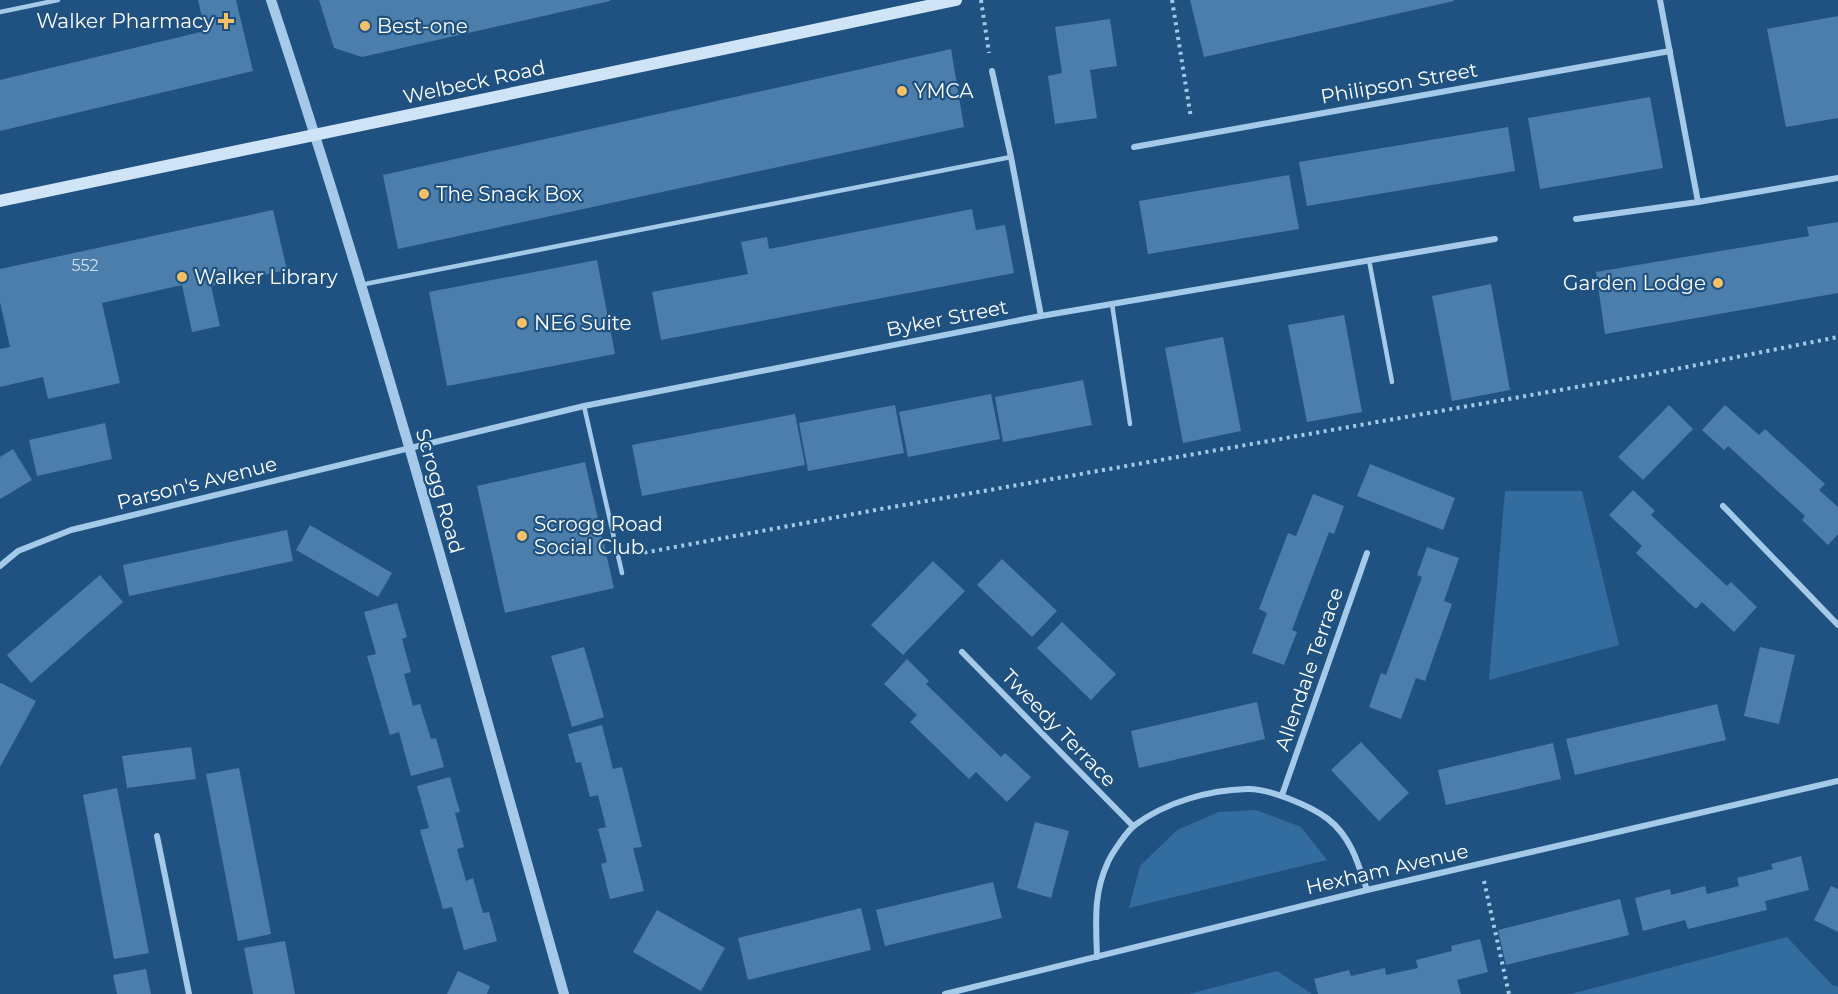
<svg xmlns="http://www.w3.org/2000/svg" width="1838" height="994" font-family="Montserrat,sans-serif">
	<rect width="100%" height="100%" fill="#205281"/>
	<!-- green -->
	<g fill="#336c9f">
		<path d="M 1505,491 L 1582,491 L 1619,645 L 1489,680 Z"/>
		<path d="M 1256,810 L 1301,827 L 1327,860 L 1129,908 L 1140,866 L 1177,830 L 1219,812 Z"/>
		<path d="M 1787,937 L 1832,985 L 1838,987 L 1838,994 L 1571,994 Z"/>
		<path d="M 1277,971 L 1312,994 L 1189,994 Z"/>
	</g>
	<!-- building -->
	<g fill="#4c7eac">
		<path d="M 198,0 L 236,0 L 253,71 L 0,131 L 0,80 L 205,31 Z"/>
		<path d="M 319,0 L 610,0 L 610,1 L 362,57 L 334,48 Z"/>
		<path d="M 1190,0 L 1454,0 L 1454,1 L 1204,57 Z"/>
		<path d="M 1838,16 L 1838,118 L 1786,127 L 1767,29 Z"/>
		<path d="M 1110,19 L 1117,66 L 1090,70 L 1097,118 L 1055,124 L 1048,76 L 1062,73 L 1055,27 Z"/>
		<path d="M 951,49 L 964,127 L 398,249 L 383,175 Z"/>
		<path d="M 1650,97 L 1663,168 L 1540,189 L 1528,118 Z"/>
		<path d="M 1508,127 L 1515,171 L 1307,206 L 1299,162 Z"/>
		<path d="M 1289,175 L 1299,229 L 1148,254 L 1139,201 Z"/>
		<path d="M 972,209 L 976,230 L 1005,225 L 1014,273 L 661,340 L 652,292 L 748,274 L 741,242 L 767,237 L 769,249 Z"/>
		<path d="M 273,210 L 287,270 L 211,286 L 220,326 L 192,332 L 182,285 L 102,303 L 120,383 L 48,399 L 43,377 L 0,387 L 0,349 L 10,347 L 0,302 L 0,269 Z"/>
		<path d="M 1838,222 L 1838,293 L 1605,334 L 1596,272 L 1809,236 L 1807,227 Z"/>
		<path d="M 597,260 L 615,354 L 447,386 L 429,292 Z"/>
		<path d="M 1491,284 L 1510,390 L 1452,401 L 1432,296 Z"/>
		<path d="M 1344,315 L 1362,412 L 1307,422 L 1288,325 Z"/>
		<path d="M 1223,337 L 1241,431 L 1183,443 L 1165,348 Z"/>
		<path d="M 1083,380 L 1092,425 L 1003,442 L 995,397 Z"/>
		<path d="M 991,394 L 1000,439 L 908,457 L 899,412 Z"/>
		<path d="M 895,405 L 904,453 L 808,471 L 799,423 Z"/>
		<path d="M 1669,405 L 1693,429 L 1643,480 L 1618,457 Z"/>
		<path d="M 1725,405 L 1759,435 L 1765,429 L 1825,484 L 1819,490 L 1838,507 L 1838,534 L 1828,545 L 1802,520 L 1805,516 L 1728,446 L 1724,450 L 1702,430 Z"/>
		<path d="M 795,414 L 805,465 L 642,496 L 632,445 Z"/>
		<path d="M 105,423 L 112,459 L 37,476 L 29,440 Z"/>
		<path d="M 13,449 L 32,480 L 0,499 L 0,457 Z"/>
		<path d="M 585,462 L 614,588 L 505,613 L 477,486 Z"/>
		<path d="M 1370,464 L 1455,498 L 1443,530 L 1357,496 Z"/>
		<path d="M 1633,490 L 1655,511 L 1651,515 L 1727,586 L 1731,582 L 1757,607 L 1734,632 L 1702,602 L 1696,609 L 1636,553 L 1642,546 L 1609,515 Z"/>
		<path d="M 1313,494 L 1344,506 L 1334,534 L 1329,532 L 1292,630 L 1297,632 L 1284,665 L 1252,653 L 1267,613 L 1259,609 L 1288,533 L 1296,536 Z"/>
		<path d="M 310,525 L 392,573 L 378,597 L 296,550 Z"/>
		<path d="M 287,530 L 293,561 L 129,596 L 123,565 Z"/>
		<path d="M 1427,547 L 1459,558 L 1444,601 L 1452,604 L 1425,681 L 1416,678 L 1401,719 L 1369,707 L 1381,673 L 1386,675 L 1422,577 L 1417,575 Z"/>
		<path d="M 1002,559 L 1057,611 L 1032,637 L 977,585 Z"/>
		<path d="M 933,561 L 965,591 L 903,655 L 871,625 Z"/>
		<path d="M 100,575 L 123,602 L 31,683 L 7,655 Z"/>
		<path d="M 397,603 L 407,637 L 402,639 L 411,672 L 404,674 L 413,706 L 420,704 L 431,739 L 436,738 L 444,767 L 411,776 L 399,732 L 390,735 L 367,656 L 376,654 L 364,612 Z"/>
		<path d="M 1062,622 L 1116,674 L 1091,700 L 1037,648 Z"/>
		<path d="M 584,647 L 604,717 L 572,727 L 551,656 Z"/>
		<path d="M 1760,647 L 1795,655 L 1779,724 L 1744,716 Z"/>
		<path d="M 907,659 L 929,681 L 926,684 L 1001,757 L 1005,753 L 1031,777 L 1007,802 L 976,772 L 969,779 L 910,722 L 917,715 L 884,684 Z"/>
		<path d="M 1,683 L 36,701 L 0,767 L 0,684 Z"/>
		<path d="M 1257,702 L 1265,739 L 1139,768 L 1131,731 Z"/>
		<path d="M 1717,704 L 1726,740 L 1575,775 L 1566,739 Z"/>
		<path d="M 602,725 L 613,769 L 622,767 L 642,847 L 633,848 L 644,891 L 610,899 L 601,864 L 607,862 L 598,829 L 606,827 L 598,795 L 590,797 L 581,762 L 576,763 L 568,734 Z"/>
		<path d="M 1361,742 L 1409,793 L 1379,821 L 1331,770 Z"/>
		<path d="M 1553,743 L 1561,779 L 1446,805 L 1438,770 Z"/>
		<path d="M 191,747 L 196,779 L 127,788 L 122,756 Z"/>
		<path d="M 239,768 L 271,934 L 238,941 L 206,774 Z"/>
		<path d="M 450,777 L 460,812 L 455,813 L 464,847 L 457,849 L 466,881 L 473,878 L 483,913 L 489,912 L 497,941 L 464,950 L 452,907 L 443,909 L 420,830 L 429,828 L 417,786 Z"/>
		<path d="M 117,788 L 149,953 L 114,959 L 83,795 Z"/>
		<path d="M 1035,822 L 1069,831 L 1051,898 L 1017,888 Z"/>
		<path d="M 1801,856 L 1809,890 L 1765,901 L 1767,910 L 1688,929 L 1685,920 L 1643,931 L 1635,898 L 1670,889 L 1671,895 L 1705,886 L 1707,894 L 1739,886 L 1737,878 L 1773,869 L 1771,864 Z"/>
		<path d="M 993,882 L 1002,918 L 885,946 L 876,910 Z"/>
		<path d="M 1831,886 L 1838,889 L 1838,932 L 1814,920 Z"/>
		<path d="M 1620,899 L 1629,935 L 1506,965 L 1498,930 Z"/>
		<path d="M 861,908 L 871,950 L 748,980 L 738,938 Z"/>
		<path d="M 657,910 L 725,948 L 701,991 L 633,952 Z"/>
		<path d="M 1480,939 L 1488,972 L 1457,980 L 1461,994 L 1318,994 L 1314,979 L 1349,970 L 1351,976 L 1385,968 L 1386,975 L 1418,968 L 1416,960 L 1452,951 L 1451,946 Z"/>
		<path d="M 285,941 L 295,994 L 253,994 L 244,948 Z"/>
		<path d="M 146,969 L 151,994 L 117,994 L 113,975 Z"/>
		<path d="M 458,971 L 490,986 L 487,994 L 447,994 Z"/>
	</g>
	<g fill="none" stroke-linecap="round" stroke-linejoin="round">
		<!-- path -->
		<g stroke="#a5c9e8" stroke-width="4" stroke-dasharray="3 4.5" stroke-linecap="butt">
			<path d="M 981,0 L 989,53"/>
			<path d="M 1172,0 L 1191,118"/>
			<path d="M 637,554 L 881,509 L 1651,374 L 1838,337"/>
			<path d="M 1484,881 L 1509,994"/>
		</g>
		<!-- service -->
		<g stroke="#a5c9e8" stroke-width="4.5">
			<path d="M 0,12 L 58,0"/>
			<path d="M 1369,260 L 1392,382"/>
			<path d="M 360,285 L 1011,157"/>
			<path d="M 1112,304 L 1130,424"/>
			<path d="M 584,406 L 622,573"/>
		</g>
		<!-- minor -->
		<g stroke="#a5c9e8" stroke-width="6">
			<path d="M 1660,0 L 1698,202 L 1838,178"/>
			<path d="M 992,71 L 1011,157 L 1041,316"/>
			<path d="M 1134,147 L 1670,51"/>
			<path d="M 1576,219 L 1698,202"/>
			<path d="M 1723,506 L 1838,625"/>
			<path d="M 0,566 L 18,551 L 71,530 L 584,406 L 1041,316 L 1495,239"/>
			<path d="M 962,652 L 1133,826"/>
			<path d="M 1282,795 L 1367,553"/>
			<path d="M 157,836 L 189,994"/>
			<path d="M 1097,957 C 1096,922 1093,894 1108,862 C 1112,853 1127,831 1135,825 C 1166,802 1209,790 1247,789 C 1268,788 1311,806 1328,819 C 1351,837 1358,863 1367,890"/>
			<path d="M 945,994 L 1367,890 L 1838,781"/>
		</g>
		<!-- tertiary -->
		<path stroke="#a5c9e8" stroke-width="10" d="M 271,0 C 380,328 470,662 564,994"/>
		<!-- secondary -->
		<path stroke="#d0e4f7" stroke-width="12" d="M 0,201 L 956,0"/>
	</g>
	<!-- markers -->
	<g fill="#f6c166" stroke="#205281" stroke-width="2">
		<path d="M223 12h6v6h6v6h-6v6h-6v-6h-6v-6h6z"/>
		<circle cx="365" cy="26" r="6"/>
		<circle cx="902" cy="91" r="6"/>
		<circle cx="424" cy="194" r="6"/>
		<circle cx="182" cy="277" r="6"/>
		<circle cx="1718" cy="283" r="6"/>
		<circle cx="522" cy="323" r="6"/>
		<circle cx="522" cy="536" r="6"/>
	</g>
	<g text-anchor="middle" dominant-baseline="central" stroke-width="4.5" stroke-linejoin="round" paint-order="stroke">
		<!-- number labels -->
		<g font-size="16" fill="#d2dfea">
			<text x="85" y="265">552</text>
		</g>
		<!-- poi labels -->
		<g font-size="20" fill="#fff" stroke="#205281" text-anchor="start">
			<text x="214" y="21" text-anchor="end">Walker Pharmacy</text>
			<text x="377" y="26">Best-one</text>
			<text x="914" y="91">YMCA</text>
			<text x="436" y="194">The Snack Box</text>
			<text x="194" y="277">Walker Library</text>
			<text x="1706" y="283" text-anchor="end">Garden Lodge</text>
			<text x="534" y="323">NE6 Suite</text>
			<text x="534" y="524">Scrogg Road<tspan x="534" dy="23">Social Club</tspan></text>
		</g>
		<!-- street labels -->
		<g font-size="20" fill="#fff" stroke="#205281">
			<text transform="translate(474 82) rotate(-12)">Welbeck Road</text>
			<text transform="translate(1399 83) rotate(-10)">Philipson Street</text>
			<text transform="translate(947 318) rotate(-11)">Byker Street</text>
			<text transform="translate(197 483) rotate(-14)">Parson's Avenue</text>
			<text transform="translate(440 491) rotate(74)">Scrogg Road</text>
			<text transform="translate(1309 669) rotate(-71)">Allendale Terrace</text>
			<text transform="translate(1059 728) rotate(46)">Tweedy Terrace</text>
			<text transform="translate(1387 869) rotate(-13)">Hexham Avenue</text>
		</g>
	</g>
</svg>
